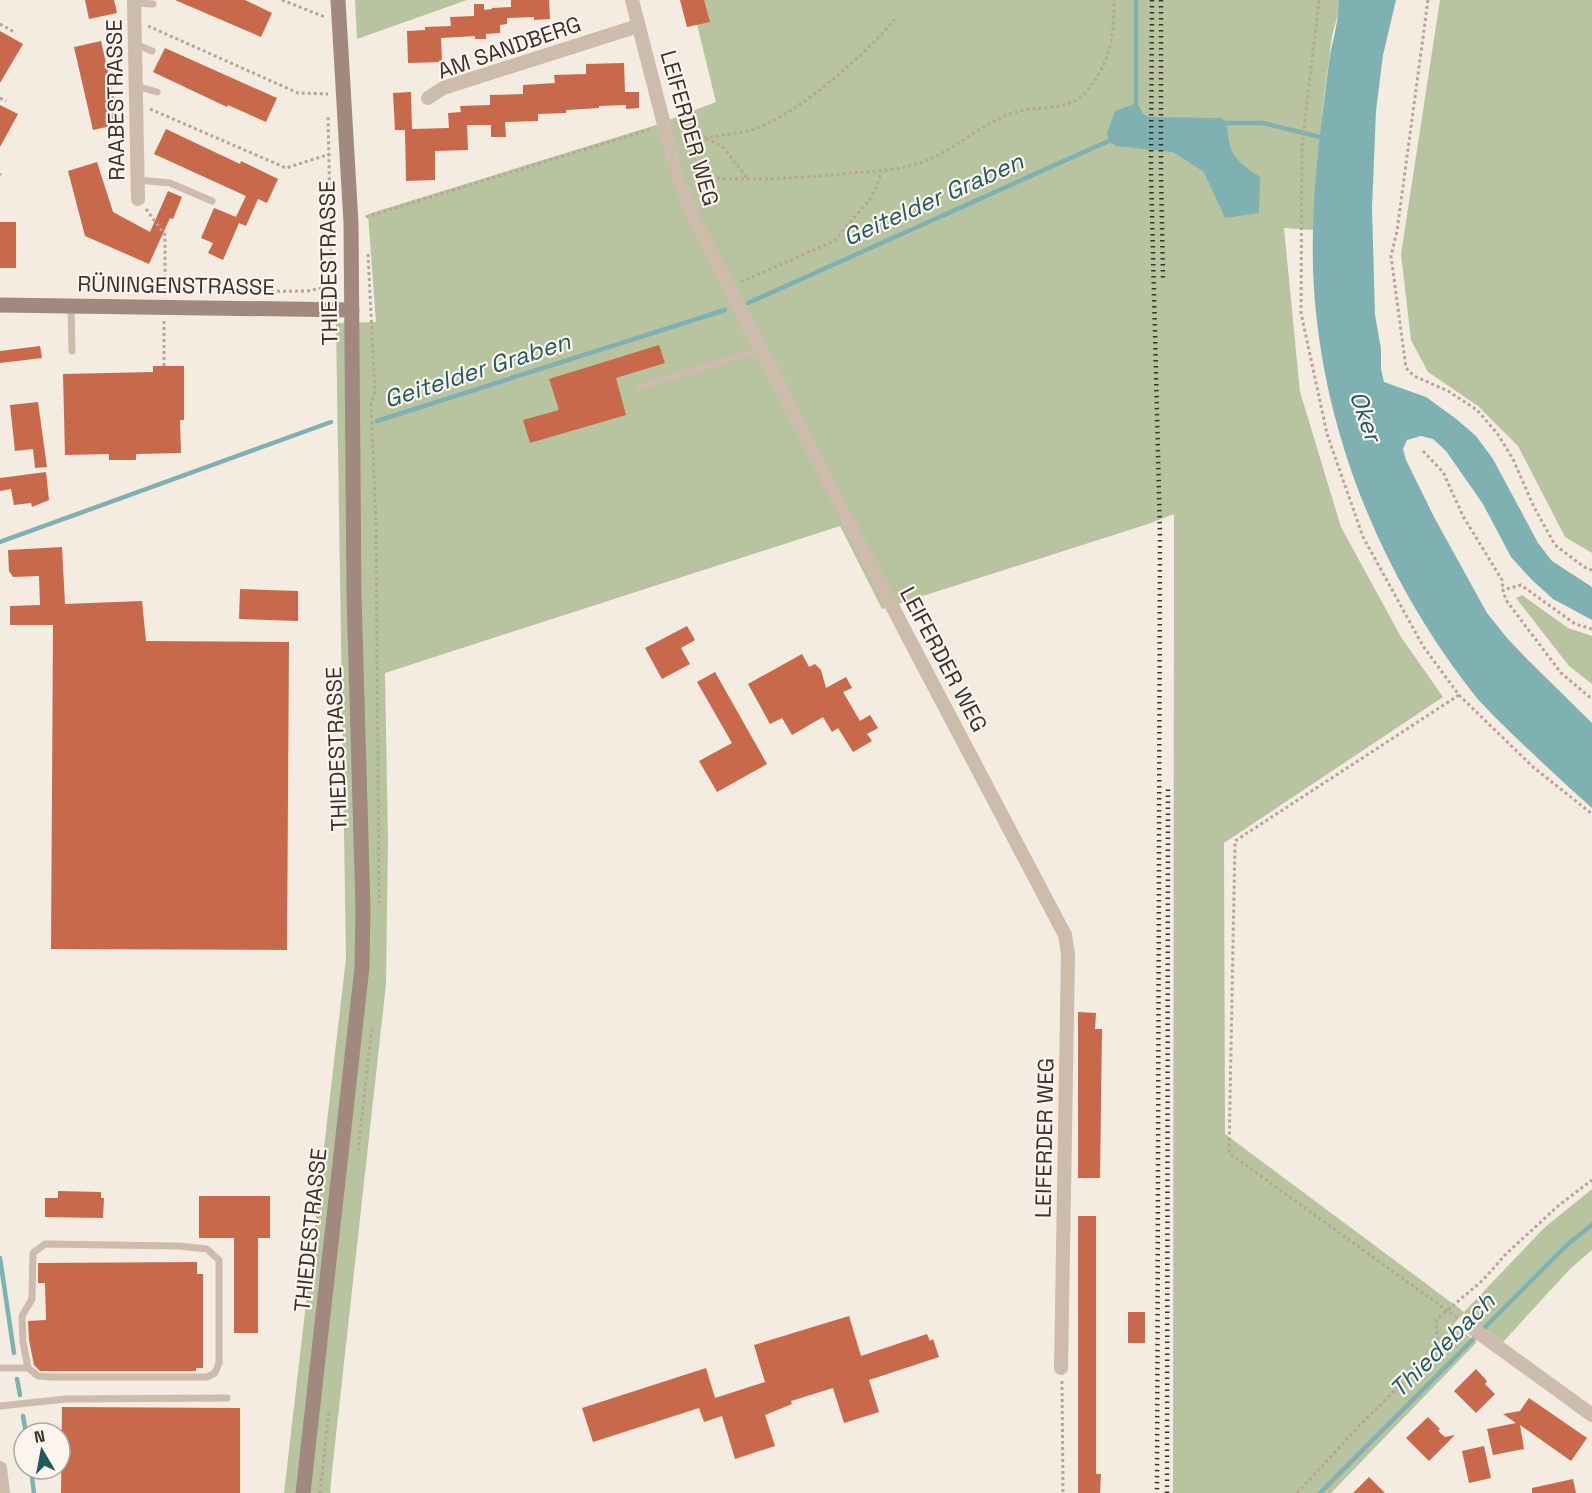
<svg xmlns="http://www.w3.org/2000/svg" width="1592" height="1493" font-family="'Space Grotesk',sans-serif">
	<rect width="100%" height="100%" fill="#f4ebe1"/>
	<!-- green -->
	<g fill="#b8c4a0">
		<path d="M 355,0 L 467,0 L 357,39 Z"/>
		<path d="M 691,0 L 1339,0 L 1339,10 L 1332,36 L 1323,106 L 1313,230 L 1284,228 L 1300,392 L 1341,527 L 1401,637 L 1443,697 L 1224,843 L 1225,1134 L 1464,1312 L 1544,1228 L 1592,1189 L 1592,1250 L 1570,1269 L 1503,1342 L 1464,1313 L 1453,1325 L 1477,1342 L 1331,1493 L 1173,1493 L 1174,514 L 1148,524 L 882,609 L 840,526 L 385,673 L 388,840 L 386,984 L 332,1471 L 330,1493 L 284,1493 L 346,958 L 336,323 L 376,322 L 368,214 L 653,126 L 716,102 Z"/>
		<path d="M 1440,0 L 1592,0 L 1592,553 L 1565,537 L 1518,446 L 1478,406 L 1428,372 L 1411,340 L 1401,254 Z"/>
		<path d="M 1522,595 L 1568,628 L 1592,636 L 1592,684 L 1569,666 L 1516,598 Z"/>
	</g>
	<!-- water -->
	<g fill="#7fb0b2">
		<path d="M 1339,0 L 1396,0 L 1383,55 L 1376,111 L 1372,208 L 1375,315 L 1381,349 L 1381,369 L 1384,382 L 1426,397 L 1455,418 L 1476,436 L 1493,459 L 1538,543 L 1552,561 L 1592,587 L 1592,620 L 1553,599 L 1532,580 L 1511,557 L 1483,504 L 1446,451 L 1433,439 L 1421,436 L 1407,440 L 1403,449 L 1406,460 L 1434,517 L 1487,613 L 1507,638 L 1528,660 L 1592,723 L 1592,808 C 1564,783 1536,757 1509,731 C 1494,716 1478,701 1466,684 C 1368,555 1308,392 1313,229 C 1314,173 1322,118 1329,62 C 1332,42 1339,21 1339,0 Z"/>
		<path d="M 1137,103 L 1143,114 L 1149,117 L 1221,118 L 1227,122 C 1228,153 1235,161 1260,177 L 1259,213 L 1225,218 L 1204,172 L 1173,152 L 1116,146 L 1109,142 L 1107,133 L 1115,111 Z"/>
	</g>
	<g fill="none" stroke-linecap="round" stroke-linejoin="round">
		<!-- stream -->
		<g stroke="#7fb0b2" stroke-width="4.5">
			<path d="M 1136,0 L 1136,108"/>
			<path d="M 1221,123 L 1263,123 L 1324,138"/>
			<path d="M 748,303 L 1113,139"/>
			<path d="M 377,421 L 725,310"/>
			<path d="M 0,542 L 331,422"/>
			<path d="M 0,1258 L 14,1353"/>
			<path d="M 17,1379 L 20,1395"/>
			<path d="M 23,1416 L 26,1433"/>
			<path d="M 31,1469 L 34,1493"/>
			<path d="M 1320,1493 L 1568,1244 L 1592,1225"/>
		</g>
	</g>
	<!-- building -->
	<g fill="#c8694b">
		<path d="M 85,0 L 114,0 L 117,13 L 89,19 Z"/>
		<path d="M 175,0 L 245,0 L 272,13 L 261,37 Z"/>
		<path d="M 511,0 L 549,0 L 550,19 L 534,20 L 534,17 L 507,18 L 507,24 L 500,25 L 500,33 L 486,34 L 486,39 L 475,39 L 475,36 L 441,38 L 442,62 L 408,63 L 407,31 L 425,30 L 425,27 L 451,26 L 450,17 L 474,16 L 474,4 L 484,4 L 484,10 L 492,9 L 492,8 L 511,7 Z"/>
		<path d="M 680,0 L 704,0 L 710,22 L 687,27 Z"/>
		<path d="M 0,31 L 23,44 L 0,83 Z"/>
		<path d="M 101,41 L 120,124 L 93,130 L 74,47 Z"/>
		<path d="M 165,48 L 277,98 L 266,122 L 228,105 L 227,107 L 153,72 Z"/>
		<path d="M 624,63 L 625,92 L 639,92 L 639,108 L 626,109 L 626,105 L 599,106 L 599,108 L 566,110 L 566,113 L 538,114 L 538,121 L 505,122 L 506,137 L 491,137 L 491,125 L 467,125 L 468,150 L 435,151 L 435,180 L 406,181 L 405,130 L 395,130 L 393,93 L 411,92 L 412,129 L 449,128 L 448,113 L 461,112 L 460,106 L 490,105 L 490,95 L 523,94 L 523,85 L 555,83 L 554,75 L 586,74 L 586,64 Z"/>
		<path d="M 0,105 L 18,114 L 0,147 Z"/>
		<path d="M 166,129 L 240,164 L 241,161 L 278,179 L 267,203 L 258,199 L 246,226 L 239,223 L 223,260 L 208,253 L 213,243 L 201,238 L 214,208 L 236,217 L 246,196 L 154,154 Z"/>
		<path d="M 97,162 L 113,212 L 150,232 L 168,191 L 182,197 L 173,219 L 170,218 L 149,264 L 85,236 L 68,171 Z"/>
		<rect x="0" y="222" width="16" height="46"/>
		<path d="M 659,345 L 665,363 L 616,378 L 626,415 L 530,443 L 523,420 L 559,410 L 549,379 Z"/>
		<path d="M 40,346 L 42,358 L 0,363 L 0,351 Z"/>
		<path d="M 153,366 L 184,366 L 184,420 L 180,420 L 181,453 L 136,454 L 136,460 L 109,460 L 109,454 L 65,455 L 63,374 L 153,372 Z"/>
		<path d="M 38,402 L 47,467 L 35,468 L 33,449 L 15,451 L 10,405 Z"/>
		<path d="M 46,472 L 49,500 L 32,507 L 31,503 L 14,505 L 11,489 L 0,491 L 0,478 Z"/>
		<path d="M 62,547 L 65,604 L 142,601 L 146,641 L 289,642 L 287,950 L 51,949 L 53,625 L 10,625 L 10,606 L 40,605 L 39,576 L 13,577 L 9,571 L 8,550 Z"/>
		<path d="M 240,589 L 298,591 L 298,621 L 239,619 Z"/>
		<path d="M 687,626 L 695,640 L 681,648 L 690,664 L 662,679 L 645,648 Z"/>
		<path d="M 802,654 L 809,667 L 815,664 L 821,670 L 826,688 L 846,677 L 852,688 L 843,692 L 860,721 L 870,715 L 878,728 L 867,734 L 872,741 L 853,752 L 838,728 L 832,732 L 823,717 L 792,735 L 782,718 L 770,724 L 748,684 Z"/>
		<path d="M 715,672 L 767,764 L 717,792 L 699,761 L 732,743 L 697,682 Z"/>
		<path d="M 1078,1012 L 1096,1013 L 1095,1029 L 1102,1029 L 1100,1178 L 1078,1178 Z"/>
		<path d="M 58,1191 L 101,1192 L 101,1198 L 104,1198 L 103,1218 L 45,1217 L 45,1198 L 58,1198 Z"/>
		<path d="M 199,1196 L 270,1196 L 270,1238 L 258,1238 L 258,1333 L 234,1333 L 234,1238 L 199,1238 Z"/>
		<path d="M 1078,1216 L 1096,1216 L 1096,1474 L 1101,1474 L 1100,1493 L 1078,1493 Z"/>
		<path d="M 197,1262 L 197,1274 L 203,1274 L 203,1368 L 196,1368 L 196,1371 L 40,1371 L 34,1365 L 29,1340 L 28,1321 L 46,1320 L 45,1283 L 38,1283 L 38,1263 Z"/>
		<rect x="1128" y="1312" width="17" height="31"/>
		<path d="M 849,1316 L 861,1356 L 927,1334 L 930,1341 L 933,1339 L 939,1357 L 869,1380 L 879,1412 L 844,1423 L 833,1388 L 791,1401 L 792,1404 L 765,1415 L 775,1446 L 735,1459 L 722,1416 L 704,1422 L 699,1408 L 593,1442 L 582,1408 L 706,1368 L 715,1398 L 765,1382 L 754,1345 Z"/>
		<path d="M 1476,1369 L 1487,1381 L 1485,1384 L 1495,1394 L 1476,1413 L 1454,1391 Z"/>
		<path d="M 1529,1398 L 1587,1438 L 1571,1461 L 1520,1425 L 1524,1449 L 1493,1455 L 1487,1429 L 1516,1423 L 1503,1414 L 1520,1411 Z"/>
		<path d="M 62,1407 L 240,1408 L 240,1493 L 61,1493 Z"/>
		<path d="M 1428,1417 L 1440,1429 L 1438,1431 L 1445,1437 L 1455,1435 L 1429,1461 L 1406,1438 Z"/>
		<path d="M 1484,1446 L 1491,1478 L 1469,1483 L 1462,1451 Z"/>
		<path d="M 1369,1477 L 1385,1493 L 1353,1493 Z"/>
		<path d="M 1573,1479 L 1576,1493 L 1532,1493 L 1532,1488 Z"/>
	</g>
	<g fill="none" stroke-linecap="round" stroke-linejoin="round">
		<!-- path -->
		<g stroke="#b9a596" stroke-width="3" stroke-dasharray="3 3" stroke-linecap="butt">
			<path d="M 282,0 L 325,17"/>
			<path d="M 1319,0 L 1302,147 L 1301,313 L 1327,434 L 1363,537 L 1423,646 L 1459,695 L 1533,767 L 1592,814"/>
			<path d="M 1428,0 L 1397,231 L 1391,256 L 1406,368 L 1414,376 L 1448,391 L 1477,410 L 1497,433 L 1513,459 L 1534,507 L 1555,545 L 1584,567 L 1592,570"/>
			<path d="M 0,24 L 16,33"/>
			<path d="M 148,26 L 298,93 L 328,94"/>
			<path d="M 0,98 L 6,101"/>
			<path d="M 150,109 L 286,168 L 330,154"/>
			<path d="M 704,138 C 720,135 739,134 754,129 C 798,114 865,55 895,19"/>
			<path d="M 706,139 L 722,146 L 748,179"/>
			<path d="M 0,174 L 1,175"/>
			<path d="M 693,176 C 746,182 799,178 852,173 C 877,171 905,170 928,160 C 959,147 983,122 1016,112 C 1037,105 1068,112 1085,93 C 1111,63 1114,38 1114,0"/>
			<path d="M 146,209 L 165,235 L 165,292"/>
			<path d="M 366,217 L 651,129"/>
			<path d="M 368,254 L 375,392 L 371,405 L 376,523 L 379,903"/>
			<path d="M 741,282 L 834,241 L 870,199 L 877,186 L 881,171"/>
			<path d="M 217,292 L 307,291 L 323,288 L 329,279 L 331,259 L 328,116"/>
			<path d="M 164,366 L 164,320"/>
			<path d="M 1423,451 L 1443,472 L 1463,516 L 1502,580 L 1503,590"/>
			<path d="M 1592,629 L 1575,624 L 1521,585 L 1503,590 L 1506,600 L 1561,673 L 1592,699"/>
			<path d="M 1459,695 L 1235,841 L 1229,1153 L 1460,1320"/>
			<path d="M 358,1151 L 372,1027"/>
			<path d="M 1062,1381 L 1063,1493"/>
			<path d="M 320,1493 L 329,1411"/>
			<path d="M 1297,1493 L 1361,1424 L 1438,1348 L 1436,1320 L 1483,1280 L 1506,1254 L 1558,1206 L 1592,1180"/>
		</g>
		<!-- lane -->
		<g stroke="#cdbbac" stroke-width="7">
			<path d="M 134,3 L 153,4"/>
			<path d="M 135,44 L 152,51"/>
			<path d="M 136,86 L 157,92"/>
			<path d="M 138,180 L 170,183 L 212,201"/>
			<path d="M 71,306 L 72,351"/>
			<path d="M 639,387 L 760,350"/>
			<path d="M 0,1368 L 28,1368 L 38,1376 L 51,1377 L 207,1377 L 215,1373 L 219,1363 L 219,1260 L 207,1249 L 178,1246 L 45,1244 L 33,1253 L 32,1299 L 22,1316 L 23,1342 L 28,1368"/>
			<path d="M 0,1406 L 66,1399 L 227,1398"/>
		</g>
		<!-- street -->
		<g stroke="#cdbbac" stroke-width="14">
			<path d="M 134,0 L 138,199"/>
			<path d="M 632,0 L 677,175 L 695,221 L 907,635 L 1065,935 L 1068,954 L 1061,1368"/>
			<path d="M 428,98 L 443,88 L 638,26"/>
			<path d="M 1472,1328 L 1592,1415"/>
			<path d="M 0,1468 L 3,1493"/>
		</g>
		<!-- secondary -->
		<g stroke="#a18a7d" stroke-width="15">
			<path d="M 0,305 L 352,310"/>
			<path d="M 303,1493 L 362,967 L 363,908 L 354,595 L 351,223 L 338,0"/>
		</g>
		<!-- rail -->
		<g stroke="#3b302b" stroke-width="4.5" stroke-dasharray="1.5 4.5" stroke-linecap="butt">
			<path d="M 1152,0 L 1151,172 L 1160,534 L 1157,1493"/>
			<path d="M 1161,0 L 1161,171 L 1163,278"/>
			<path d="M 1167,1493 L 1168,785"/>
		</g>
	</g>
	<g text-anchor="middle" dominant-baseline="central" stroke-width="4.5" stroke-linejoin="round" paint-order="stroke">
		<!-- street labels -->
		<g font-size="22" fill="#3b302b" stroke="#fbf5ee">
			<text transform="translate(509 47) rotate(-19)">AM SANDBERG</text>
			<text transform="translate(115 100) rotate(-91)">RAABESTRASSE</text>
			<text transform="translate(690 128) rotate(74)">LEIFERDER WEG</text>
			<text transform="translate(328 263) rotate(-91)">THIEDESTRASSE</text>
			<text transform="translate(176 285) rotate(1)">RÜNINGENSTRASSE</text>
			<text transform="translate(944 659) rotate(62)">LEIFERDER WEG</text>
			<text transform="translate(336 749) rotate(-92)">THIEDESTRASSE</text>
			<text transform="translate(1044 1138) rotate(-89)">LEIFERDER WEG</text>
			<text transform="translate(310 1230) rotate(-84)">THIEDESTRASSE</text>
		</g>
		<!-- water labels -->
		<g font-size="24" font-style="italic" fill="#1f5a5e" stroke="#fbf5ee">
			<text transform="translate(933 199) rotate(-24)">Geitelder Graben</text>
			<text transform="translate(477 370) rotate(-18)">Geitelder Graben</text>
			<text transform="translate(1366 416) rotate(71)">Oker</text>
			<text transform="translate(1442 1345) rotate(-45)">Thiedebach</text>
		</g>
	</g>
	<!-- north arrow -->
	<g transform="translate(42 1451) rotate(350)"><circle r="28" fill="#fbf5ee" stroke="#aea6a0" stroke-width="1.5"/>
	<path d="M0-4.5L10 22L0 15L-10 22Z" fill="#1f5a5e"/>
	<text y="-9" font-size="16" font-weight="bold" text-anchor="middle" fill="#3b302b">N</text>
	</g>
</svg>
